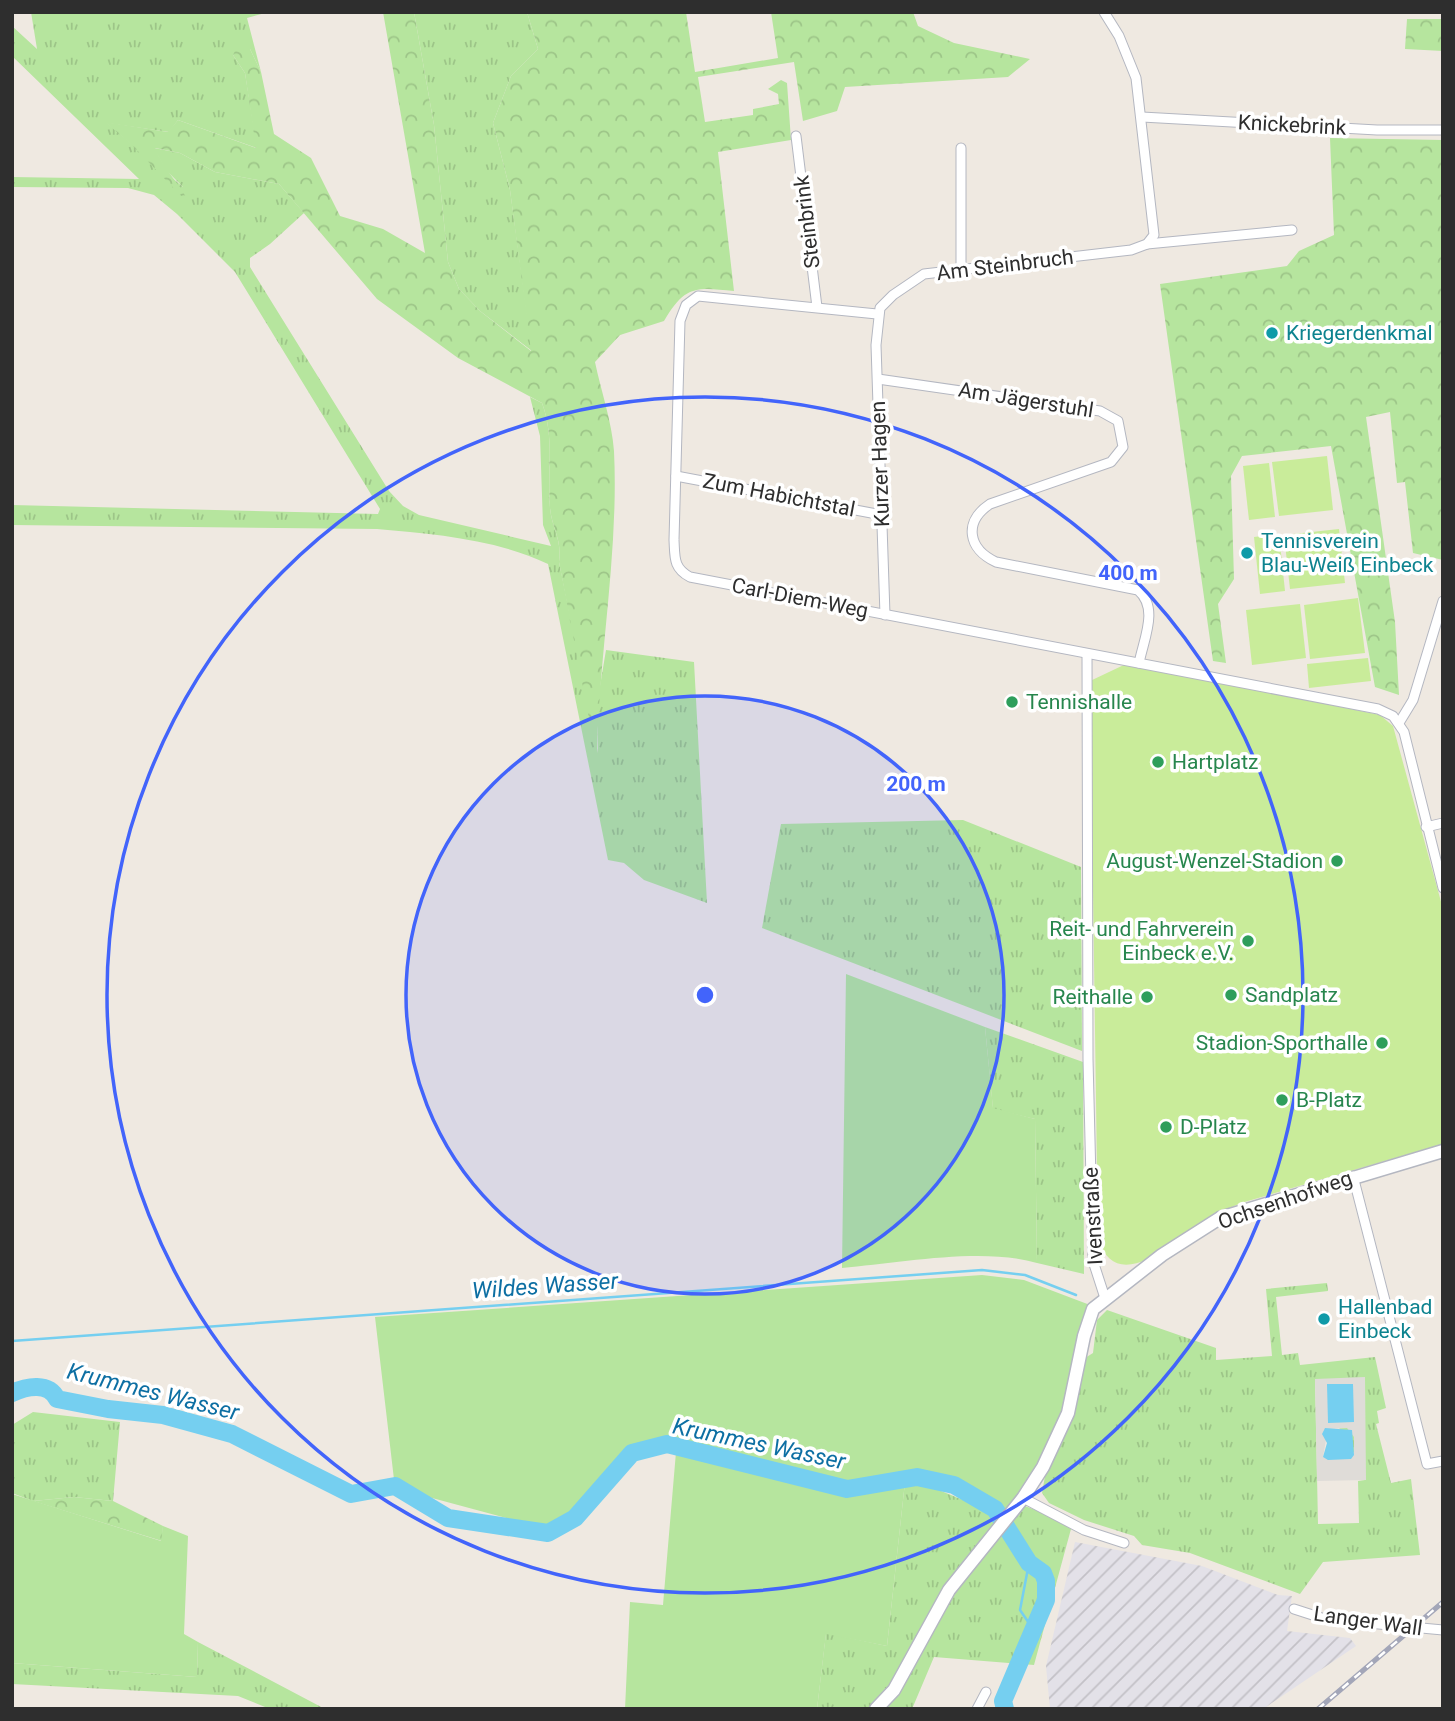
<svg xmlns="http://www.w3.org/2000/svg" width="1455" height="1721" font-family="Roboto,sans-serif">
	<defs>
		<pattern id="industrial-furrows" width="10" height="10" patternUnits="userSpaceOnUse" patternTransform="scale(1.75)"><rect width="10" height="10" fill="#e3e1e8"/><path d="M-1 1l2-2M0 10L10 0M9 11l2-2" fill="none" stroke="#c3c1c7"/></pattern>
		<pattern id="grass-tufts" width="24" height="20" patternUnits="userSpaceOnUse" patternTransform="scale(1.75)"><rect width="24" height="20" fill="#b6e59e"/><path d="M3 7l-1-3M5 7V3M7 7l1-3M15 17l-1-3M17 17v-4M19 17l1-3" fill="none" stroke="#9dc588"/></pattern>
		<pattern id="forest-crowns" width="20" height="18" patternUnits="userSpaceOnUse" patternTransform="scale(1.75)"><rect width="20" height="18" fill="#b6e59e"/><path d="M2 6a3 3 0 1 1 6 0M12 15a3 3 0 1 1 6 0" fill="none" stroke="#9dc588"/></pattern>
	</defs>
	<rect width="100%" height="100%" fill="#efe9e1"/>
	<!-- industrial -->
	<path fill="url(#industrial-furrows)" d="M 1075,1542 L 1202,1566 L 1278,1595 L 1292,1596 L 1287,1631 L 1350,1638 L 1356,1646 L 1263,1709 L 1050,1709 L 1046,1666 Z"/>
	<!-- grass -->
	<g fill="url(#grass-tufts)" fill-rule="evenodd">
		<path d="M 31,12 L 269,12 L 247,18 L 261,72 L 250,49 L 233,55 L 245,73 L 257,148 L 178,120 L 169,132 L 107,123 L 183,187 L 165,169 L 154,148 L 180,153 L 215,172 L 279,184 L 304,213 L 270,244 L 250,258 L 250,267 L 389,491 L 403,506 L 419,515 L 551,546 L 543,525 L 540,436 L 530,397 L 542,403 C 555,438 547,471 550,508 C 552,529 562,538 559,562 L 598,753 L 598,698 L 606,650 L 694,662 L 707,903 L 644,880 L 624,863 L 608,860 L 548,564 C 496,539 433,534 377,529 L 12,525 L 12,505 L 378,514 L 380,509 L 235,272 L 177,214 L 154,195 L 128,188 L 12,187 L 12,177 L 139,179 L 12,56 L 12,26 L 37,49 Z"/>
		<path d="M 414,12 L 527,12 L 538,49 L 511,76 L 493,123 L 510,190 L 532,351 L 480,311 L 459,289 L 448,262 L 434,125 Z"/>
		<path d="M 963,820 L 1081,867 L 1082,1051 L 762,928 L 781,824 Z"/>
		<path d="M 985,1027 L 1083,1062 L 1084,1274 L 1037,1263 L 1035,1119 L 993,1109 Z"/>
		<path d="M 1327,1283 L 1328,1291 L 1276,1297 L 1282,1355 L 1298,1353 L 1300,1365 L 1375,1357 L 1386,1408 L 1377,1411 L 1379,1423 L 1376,1424 L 1391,1483 L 1411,1479 L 1420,1555 L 1323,1562 L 1300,1594 L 1190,1553 L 1142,1545 L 1134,1536 L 1084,1520 L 1049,1503 L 1042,1493 L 1045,1476 L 1073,1413 L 1085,1358 L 1093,1353 L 1097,1320 L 1107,1310 L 1216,1348 L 1216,1360 L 1272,1356 L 1266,1289 ZM 1315,1379 L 1365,1480 L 1358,1481 L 1359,1523 L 1318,1524 Z"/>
		<path d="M 33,1412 L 120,1422 L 113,1501 L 74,1497 L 33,1501 L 12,1493 L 12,1425 Z"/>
		<path d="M 917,1481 L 992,1512 L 997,1520 L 1014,1502 L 1041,1512 L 1071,1529 L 1034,1665 L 934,1657 L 912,1709 L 817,1709 L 826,1633 L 887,1646 L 905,1482 Z"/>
		<path d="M 198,1642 L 325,1709 L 270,1709 L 238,1696 L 12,1684 L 12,1663 L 197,1677 Z"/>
	</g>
	<!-- forest -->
	<g fill="url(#forest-crowns)">
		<path d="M 383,12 L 414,12 L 434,125 L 448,262 L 459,289 L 480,311 L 531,351 L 510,190 L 493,123 L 511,76 L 538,49 L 527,12 L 686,12 L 695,72 L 778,58 L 771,12 L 913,12 L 918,26 L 954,43 L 1030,59 L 1008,77 L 845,87 L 837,111 L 803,121 L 794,62 L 698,77 L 705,122 L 753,115 L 753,109 L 779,104 L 778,94 L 768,89 L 781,80 L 787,83 L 791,140 L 718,152 L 734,291 C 696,287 685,285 664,321 L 620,335 L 595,362 C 601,391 612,422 614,451 C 619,555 598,657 597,760 L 559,562 C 562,538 552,529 550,508 C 547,471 555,438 542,403 L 458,358 L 377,299 L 279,184 L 215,172 L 180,153 L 155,148 C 164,170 181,185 191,206 L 131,144 L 105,122 L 168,132 L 178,120 L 256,148 L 245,73 L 233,55 L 237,47 L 250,49 L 261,72 L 274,134 L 311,158 L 340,216 L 383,229 L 425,253 Z"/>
		<path d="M 1407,19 L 1443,19 L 1443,51 L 1405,49 Z"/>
		<path d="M 1330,138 L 1443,140 L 1443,560 L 1413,553 L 1405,482 L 1397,483 L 1390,412 L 1366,417 L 1395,622 L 1399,695 L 1375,687 L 1331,446 L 1242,456 L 1231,476 L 1234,579 L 1218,604 L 1226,663 L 1213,661 L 1160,284 L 1287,266 L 1299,251 L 1334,235 Z"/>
		<path d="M 74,1497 L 113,1501 L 163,1526 L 162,1541 L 33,1501 Z"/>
	</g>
	<!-- garden -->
	<g fill="#b6e59e">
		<path d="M 846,974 L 985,1027 L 993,1108 L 1035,1119 L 1037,1263 C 983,1247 899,1263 842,1268 Z"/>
		<path d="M 982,1275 L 1024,1280 L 1090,1305 C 1079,1351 1070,1399 1051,1442 C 1040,1469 1020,1492 1004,1515 L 997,1506 L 917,1472 L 848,1485 L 667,1440 L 629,1450 L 573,1516 L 547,1529 L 395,1488 L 375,1317 Z"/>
		<path d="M 676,1452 L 848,1494 L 905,1482 L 887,1646 L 826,1634 L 817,1709 L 625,1709 L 630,1602 L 663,1605 Z"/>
		<path d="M 12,1494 L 161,1541 L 163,1526 L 188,1536 L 184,1634 L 198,1642 L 197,1677 L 12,1663 Z"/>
	</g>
	<!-- pitch -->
	<g fill="#c9ec9a">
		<path d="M 1327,456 L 1333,510 L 1279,516 L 1272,462 Z"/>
		<path d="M 1269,463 L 1275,517 L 1249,520 L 1243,466 Z"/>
		<path d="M 1339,529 L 1345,583 L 1290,589 L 1284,535 Z"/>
		<path d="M 1279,534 L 1285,591 L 1260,594 L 1254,537 Z"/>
		<path d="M 1358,598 L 1365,653 L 1310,659 L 1304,605 Z"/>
		<path d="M 1300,604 L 1306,658 L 1252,665 L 1246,610 Z"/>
		<path d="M 1368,658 L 1371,681 L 1309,688 L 1307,664 Z"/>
		<path d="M 1128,663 L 1380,715 L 1393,726 L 1443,909 L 1443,1144 L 1241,1203 L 1218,1213 L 1148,1259 C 1124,1270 1107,1266 1098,1239 L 1090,681 Z"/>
	</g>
	<!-- plaza -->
	<path fill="#dfdcd8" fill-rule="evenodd" d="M 1365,1377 L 1366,1480 L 1317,1481 L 1315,1379 ZM 1347,1428 L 1354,1437 L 1354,1452 L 1340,1459 L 1323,1457 L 1326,1440 L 1331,1429 Z"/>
	<!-- water -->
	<g fill="#75cff0">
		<path d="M 1327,1384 L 1353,1384 L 1354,1422 L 1328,1423 Z"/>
		<path d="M 1325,1428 L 1352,1430 L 1354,1455 L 1351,1459 L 1328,1460 L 1323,1457 L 1327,1443 L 1322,1434 Z"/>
	</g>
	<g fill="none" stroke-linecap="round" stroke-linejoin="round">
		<!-- stream -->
		<g stroke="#75cff0" stroke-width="2.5">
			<path d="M 12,1341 L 982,1270 L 1025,1275 L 1076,1295"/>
			<path d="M 1029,1563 L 1020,1610 L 1033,1629"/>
		</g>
		<!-- river -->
		<path stroke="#75cff0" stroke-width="18" d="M 12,1393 C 27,1386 49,1382 57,1399 L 108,1409 L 163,1415 L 232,1434 L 351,1494 L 395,1486 L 448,1518 L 548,1533 L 575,1518 L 632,1453 L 667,1444 L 847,1489 L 917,1477 L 954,1485 L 995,1509 L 1029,1563 L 1043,1573 L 1046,1581 L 1046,1600 L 1003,1701 L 1005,1709"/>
		<!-- street casing -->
		<g stroke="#b4b7c1" stroke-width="11">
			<g id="street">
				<path d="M 1142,117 L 1377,130 L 1443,130"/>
				<path d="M 796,136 L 817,307"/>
				<path d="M 961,148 L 961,269"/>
				<path d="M 1147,244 L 1292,230"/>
				<path d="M 877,314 L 698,296 L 686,305 L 680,321 L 674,540 C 675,557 673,568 690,577 L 1378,709 L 1393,716 L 1404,732 L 1443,888"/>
				<path d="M 878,379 L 1100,411 L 1118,421 L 1123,447 L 1111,462 L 990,504 C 963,522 968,549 996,562 L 1138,590 C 1159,608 1144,638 1139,663"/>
				<path d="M 676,476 L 882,515"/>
				<path d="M 885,615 L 876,345 L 880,308 L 893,295 L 924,274 L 1131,250 L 1147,244 L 1154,235 L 1136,78 L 1119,36 L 1104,12"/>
				<path d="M 1087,654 L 1088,1059 L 1093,1261 L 1105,1298"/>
				<path d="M 1399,723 L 1413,700 L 1443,601"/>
				<path d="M 1426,827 L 1443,823"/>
				<path d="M 1353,1176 L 1427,1464 L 1443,1461"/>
				<path d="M 1023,1498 L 1084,1530 L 1124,1543"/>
				<path d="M 1294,1609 L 1325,1619 L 1443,1630"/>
				<path d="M 977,1709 L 986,1692"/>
			</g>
		</g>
		<!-- secondary casing -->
		<g stroke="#b4b7c1" stroke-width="15">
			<path id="secondary" d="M 876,1709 L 894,1690 L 949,1590 L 1023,1498 L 1043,1467 L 1068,1413 L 1084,1336 L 1093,1309 L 1162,1255 L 1220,1218 L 1443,1151"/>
		</g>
		<!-- street -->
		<use href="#street" stroke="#fff" stroke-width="9"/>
		<!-- secondary -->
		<use href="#secondary" stroke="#fff" stroke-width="12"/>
		<!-- rail casing -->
		<g stroke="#a3a6b8" stroke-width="5">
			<path id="rail" d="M 1318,1709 L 1443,1602"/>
		</g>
		<!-- rail -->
		<use href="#rail" stroke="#fff" stroke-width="2.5" stroke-dasharray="8" stroke-linecap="butt"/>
	</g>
	<!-- distance rings -->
	<circle cx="705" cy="995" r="299" fill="#4264fb" fill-opacity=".12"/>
	<g fill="none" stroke="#4264fb" stroke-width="3.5">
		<circle cx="705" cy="995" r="299"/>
		<circle cx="705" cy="995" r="598"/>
	</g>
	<!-- markers -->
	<g fill="#0f9aa8" stroke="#fff" stroke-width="2.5">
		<circle cx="1272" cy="333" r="7"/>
		<circle cx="1247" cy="553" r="7"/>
		<circle cx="1324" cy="1319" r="7"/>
	</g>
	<g fill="#2e9e5b" stroke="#fff" stroke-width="2.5">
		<circle cx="1012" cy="702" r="7"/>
		<circle cx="1158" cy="762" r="7"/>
		<circle cx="1337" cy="861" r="7"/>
		<circle cx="1248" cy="941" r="7"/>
		<circle cx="1231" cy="995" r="7"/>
		<circle cx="1147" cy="997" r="7"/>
		<circle cx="1382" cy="1043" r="7"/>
		<circle cx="1282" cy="1100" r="7"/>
		<circle cx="1166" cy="1127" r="7"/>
	</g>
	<g text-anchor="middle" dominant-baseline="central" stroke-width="7" stroke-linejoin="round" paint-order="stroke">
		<!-- street labels -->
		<g font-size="21" fill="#2e2e2e" stroke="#fff">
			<text transform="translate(1292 125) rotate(3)">Knickebrink</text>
			<text transform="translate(807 222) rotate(-97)">Steinbrink</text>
			<text transform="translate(1005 265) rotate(-7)">Am Steinbruch</text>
			<text transform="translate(1026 400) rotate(9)">Am Jägerstuhl</text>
			<text transform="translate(880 464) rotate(-92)">Kurzer Hagen</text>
			<text transform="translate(779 495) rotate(11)">Zum Habichtstal</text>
			<text transform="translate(800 598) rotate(11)">Carl-Diem-Weg</text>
			<text transform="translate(1285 1200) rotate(-19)">Ochsenhofweg</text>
			<text transform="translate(1093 1216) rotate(-93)">Ivenstraße</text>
			<text transform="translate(1368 1621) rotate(8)">Langer Wall</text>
		</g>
		<!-- culture labels -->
		<g font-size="21" fill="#0d838f" stroke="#fff" text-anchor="start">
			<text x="1286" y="333">Kriegerdenkmal</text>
			<text x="1261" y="541">Tennisverein<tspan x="1261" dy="24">Blau-Weiß Einbeck</tspan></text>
			<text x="1338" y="1307">Hallenbad<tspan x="1338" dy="24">Einbeck</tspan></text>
		</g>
		<!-- leisure labels -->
		<g font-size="21" fill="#27864d" stroke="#fff" text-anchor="start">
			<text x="1026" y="702">Tennishalle</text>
			<text x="1172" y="762">Hartplatz</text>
			<text x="1323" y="861" text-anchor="end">August-Wenzel-Stadion</text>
			<text x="1234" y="929" text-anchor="end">Reit- und Fahrverein<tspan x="1234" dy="24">Einbeck e.V.</tspan></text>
			<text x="1245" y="995">Sandplatz</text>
			<text x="1133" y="997" text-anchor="end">Reithalle</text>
			<text x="1368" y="1043" text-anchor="end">Stadion-Sporthalle</text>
			<text x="1296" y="1100">B-Platz</text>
			<text x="1180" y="1127">D-Platz</text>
		</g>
		<!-- water labels -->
		<g font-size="23" font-style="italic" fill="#0d6fa3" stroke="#fff">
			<text transform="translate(545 1286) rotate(-4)">Wildes Wasser</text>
			<text transform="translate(153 1392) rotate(14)">Krummes Wasser</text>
			<text transform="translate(759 1444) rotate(12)">Krummes Wasser</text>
		</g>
	</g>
	<circle cx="705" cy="995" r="10" fill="#4264fb" stroke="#fff" stroke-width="3.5"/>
	<g font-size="21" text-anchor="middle" font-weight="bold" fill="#4264fb" stroke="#fff" stroke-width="7" stroke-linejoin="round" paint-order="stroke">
		<text x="1128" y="580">400 m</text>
		<text x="916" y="791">200 m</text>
	</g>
	<!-- border -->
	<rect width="1455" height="1721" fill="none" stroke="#2e2e2e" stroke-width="28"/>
</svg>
